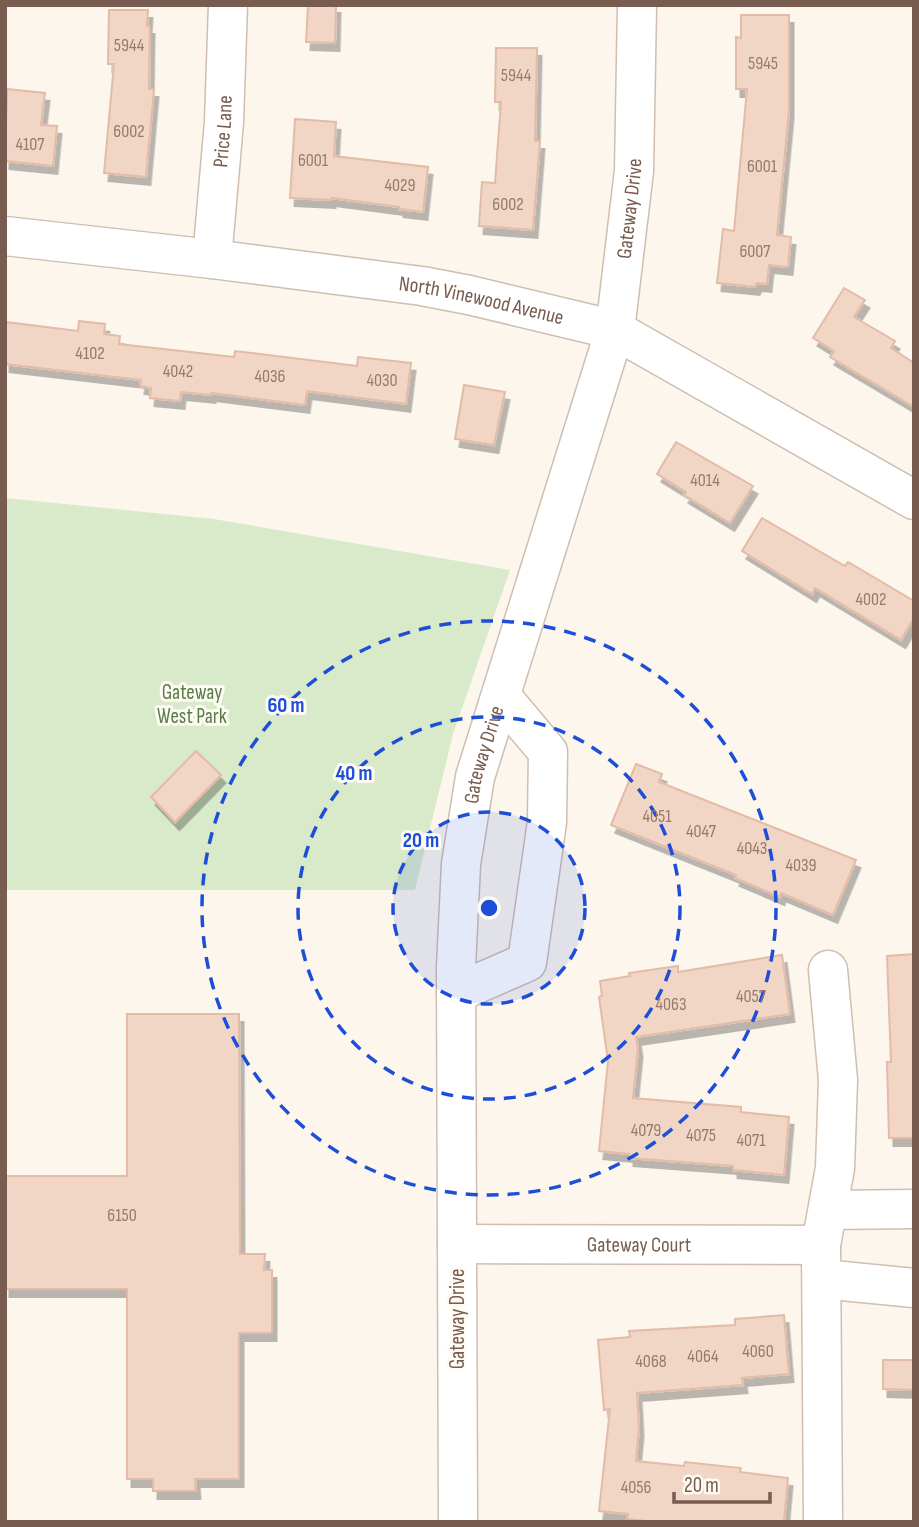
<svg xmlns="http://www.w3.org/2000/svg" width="919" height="1527" font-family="'Sofia Sans Condensed',sans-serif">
	<defs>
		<filter id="shadow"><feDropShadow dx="4.5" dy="8" stdDeviation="0" flood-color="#0004"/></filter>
	</defs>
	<rect width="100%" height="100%" fill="#fcf6ed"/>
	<!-- green -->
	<path fill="#d9eacb" d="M 5,498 L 214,519 L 510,570 L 453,734 L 415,890 L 5,890 Z"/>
	<!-- building -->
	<g fill="#f1d5c5" stroke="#e3bba6" stroke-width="2" filter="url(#shadow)">
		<path d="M 308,5 L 336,5 L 335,43 L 306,42 Z"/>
		<path d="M 109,10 L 148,10 L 147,26 L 150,26 L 149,89 L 154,89 L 146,177 L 104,173 L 114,64 L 108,64 Z"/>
		<path d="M 741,15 L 789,15 L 789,111 L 777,235 L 791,237 L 788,267 L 769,265 L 767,284 L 757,283 L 755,287 L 717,283 L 723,229 L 734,231 L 747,89 L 736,89 L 736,37 L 741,38 Z"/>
		<path d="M 496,48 L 537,48 L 535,141 L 540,141 L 533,230 L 479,226 L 482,182 L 495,183 L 501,102 L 495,102 Z"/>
		<path d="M 7,89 L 45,93 L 41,125 L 57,126 L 53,166 L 5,161 Z"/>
		<path d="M 295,119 L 336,122 L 334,156 L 428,167 L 423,212 L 399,209 L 399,207 L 331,198 L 331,200 L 290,198 Z"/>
		<path d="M 844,288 L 865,300 L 854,317 L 895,341 L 891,348 L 914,363 L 914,407 L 830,357 L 834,351 L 813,338 Z"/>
		<path d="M 79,321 L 105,324 L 104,334 L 120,336 L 119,344 L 234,357 L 235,351 L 357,366 L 358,357 L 411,363 L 406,404 L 307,391 L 305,405 L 211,393 L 211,395 L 181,392 L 180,401 L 150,398 L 151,388 L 140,386 L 141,380 L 5,364 L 5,322 L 78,331 Z"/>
		<path d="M 464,385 L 505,392 L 494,445 L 455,439 Z"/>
		<path d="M 676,442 L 753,486 L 730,523 L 684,495 L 686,492 L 657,474 Z"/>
		<path d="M 762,518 L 845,566 L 848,562 L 914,601 L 914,618 L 901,640 L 815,588 L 812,594 L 742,551 Z"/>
		<path d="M 196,751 L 221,775 L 175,822 L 151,797 Z"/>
		<path d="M 636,764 L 662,774 L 659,782 L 856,860 L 833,915 L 781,893 L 780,897 L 735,878 L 736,875 L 611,825 Z"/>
		<path d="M 914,954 L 914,1138 L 889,1138 L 887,1062 L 891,1062 L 887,956 Z"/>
		<path d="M 782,955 L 790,1014 L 636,1037 L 638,1049 L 633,1098 L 741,1107 L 741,1112 L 789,1117 L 784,1175 L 733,1170 L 733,1166 L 629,1158 L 629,1154 L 599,1151 L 608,1061 L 599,997 L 602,996 L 600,981 L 630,976 L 629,973 L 678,966 L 678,972 Z"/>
		<path d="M 127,1014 L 239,1014 L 240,1254 L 265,1254 L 264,1270 L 272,1270 L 272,1333 L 239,1333 L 239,1479 L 195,1479 L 196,1491 L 153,1491 L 153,1479 L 127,1479 L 127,1289 L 5,1289 L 5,1176 L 127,1176 Z"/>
		<path d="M 784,1315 L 789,1374 L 742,1378 L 743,1385 L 637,1393 L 639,1428 L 636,1461 L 684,1466 L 685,1462 L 741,1468 L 740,1472 L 788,1478 L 784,1522 L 656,1522 L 627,1519 L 628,1514 L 599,1511 L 610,1409 L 604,1410 L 598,1340 L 630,1337 L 629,1331 L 735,1325 L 735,1319 Z"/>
		<path d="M 883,1360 L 914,1360 L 914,1390 L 883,1389 Z"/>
	</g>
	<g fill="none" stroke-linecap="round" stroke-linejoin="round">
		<!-- minor casing -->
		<g stroke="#cfbeb1" stroke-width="41">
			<g id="minor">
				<path id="s1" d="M 5,236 L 212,259 L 422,286 L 469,295 L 615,330 L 914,500"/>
				<path id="s2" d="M 212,259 L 224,122 L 228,5"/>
				<path d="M 456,993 L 527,962 L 547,822 L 548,752 L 501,696"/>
				<path d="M 828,1210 L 914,1209"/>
				<path id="s3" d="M 457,1244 L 821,1245"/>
				<path d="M 822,1279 L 914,1288"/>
				<path d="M 823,1521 L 821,1245 L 835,1168 L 838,1080 L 828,970"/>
				<path id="s4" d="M 458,1522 L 456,967 L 461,864 L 475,777 L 615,330 L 634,171 L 637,5"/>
			</g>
		</g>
		<!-- minor -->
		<use href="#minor" stroke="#fff" stroke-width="38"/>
	</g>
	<!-- distance rings -->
	<circle cx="489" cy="908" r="96" fill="#1d4ed8" fill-opacity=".12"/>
	<g fill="none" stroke="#1d4ed8" stroke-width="3.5" stroke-dasharray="12 9">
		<circle cx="489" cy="908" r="96"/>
		<circle cx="489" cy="908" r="191"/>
		<circle cx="489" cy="908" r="287"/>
	</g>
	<g text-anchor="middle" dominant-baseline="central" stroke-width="6" stroke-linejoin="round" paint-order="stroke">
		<!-- number labels -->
		<g font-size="18" fill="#967a6c">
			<text x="129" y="45">5944</text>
			<text x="763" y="63">5945</text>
			<text x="516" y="75">5944</text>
			<text x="129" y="131">6002</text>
			<text x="30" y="144">4107</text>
			<text x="313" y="160">6001</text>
			<text x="762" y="166">6001</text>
			<text x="400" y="185">4029</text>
			<text x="508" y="204">6002</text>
			<text x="755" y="251">6007</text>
			<text x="90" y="353">4102</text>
			<text x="178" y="371">4042</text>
			<text x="270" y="376">4036</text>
			<text x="382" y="380">4030</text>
			<text x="705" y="480">4014</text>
			<text x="871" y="599">4002</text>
			<text x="657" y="816">4051</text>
			<text x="701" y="831">4047</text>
			<text x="752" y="848">4043</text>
			<text x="801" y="865">4039</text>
			<text x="751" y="996">4057</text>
			<text x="671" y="1004">4063</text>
			<text x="646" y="1130">4079</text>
			<text x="701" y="1135">4075</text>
			<text x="751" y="1140">4071</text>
			<text x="122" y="1215">6150</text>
			<text x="758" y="1351">4060</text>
			<text x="703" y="1356">4064</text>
			<text x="651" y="1361">4068</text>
			<text x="636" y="1487">4056</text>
		</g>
		<!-- street labels -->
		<g font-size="21" fill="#785c4f" stroke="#fefaf4">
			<text stroke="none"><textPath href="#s2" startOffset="128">Price Lane</textPath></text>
			<text stroke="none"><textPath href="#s4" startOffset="1337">Gateway Drive</textPath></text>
			<text stroke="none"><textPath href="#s1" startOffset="481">North Vinewood Avenue</textPath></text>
			<text stroke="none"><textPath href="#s4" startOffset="770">Gateway Drive</textPath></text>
			<text stroke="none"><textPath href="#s3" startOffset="182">Gateway Court</textPath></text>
			<text transform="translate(457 1319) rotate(-90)">Gateway Drive</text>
		</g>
		<!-- park labels -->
		<g font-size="21" fill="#597d47" stroke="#fefaf4">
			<text x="192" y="692">Gateway<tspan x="192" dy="24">West Park</tspan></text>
		</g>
	</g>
	<circle cx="489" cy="908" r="10" fill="#1d4ed8" stroke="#fefaf4" stroke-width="3.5"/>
	<g font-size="21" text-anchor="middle" font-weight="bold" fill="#1d4ed8" stroke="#fefaf4" stroke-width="6" stroke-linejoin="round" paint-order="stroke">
		<text x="286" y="712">60 m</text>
		<text x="354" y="780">40 m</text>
		<text x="421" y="847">20 m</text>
	</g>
	<!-- border -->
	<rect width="919" height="1527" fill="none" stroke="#785c4f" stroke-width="14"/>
	<!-- scale -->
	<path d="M674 1492v10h96v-10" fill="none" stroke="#785c4f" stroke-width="3.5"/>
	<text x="684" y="1492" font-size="21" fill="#785c4f" stroke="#fefaf4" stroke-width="5" paint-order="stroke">20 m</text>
</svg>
